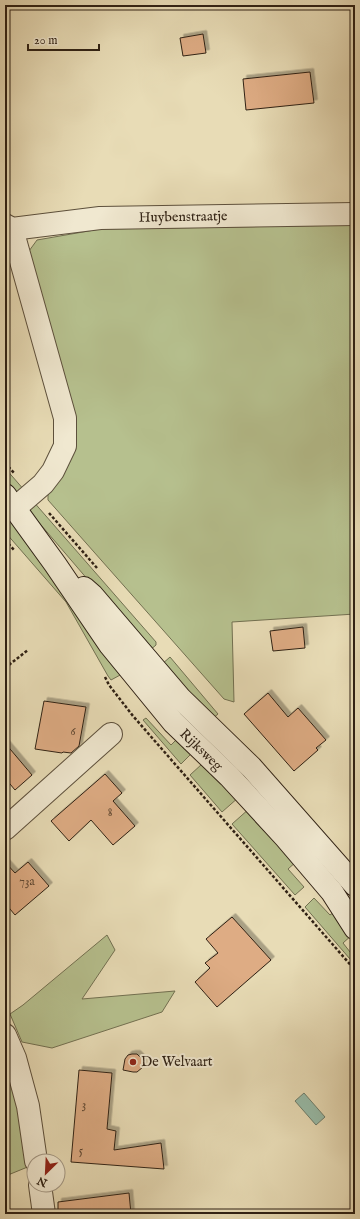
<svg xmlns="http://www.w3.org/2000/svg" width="360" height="1219" font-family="'IM FELL English',serif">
	<defs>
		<filter id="shadow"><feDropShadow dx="3.5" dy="-3.5" stdDeviation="0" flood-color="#0004"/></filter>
	</defs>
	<rect width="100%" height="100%" fill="#e8dcb6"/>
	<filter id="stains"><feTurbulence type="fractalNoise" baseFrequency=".005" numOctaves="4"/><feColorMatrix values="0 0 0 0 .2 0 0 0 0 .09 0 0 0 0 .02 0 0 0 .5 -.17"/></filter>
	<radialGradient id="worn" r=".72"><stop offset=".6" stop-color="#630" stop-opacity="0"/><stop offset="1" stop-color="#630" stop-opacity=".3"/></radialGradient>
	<!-- green -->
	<g fill="#b6c08e" stroke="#727051">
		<path d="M 355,225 L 355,614 L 232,622 L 234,702 L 224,699 L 48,500 L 48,488 L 63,464 L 29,251 L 37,240 L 100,229 Z"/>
		<path d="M 5,468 L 25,491 L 19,498 L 5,482 Z"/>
		<path d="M 32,500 L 156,642 L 156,645 L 149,651 L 23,504 Z"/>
		<path d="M 7,517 L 71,599 L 122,674 L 111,680 L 108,676 L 66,602 L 5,532 L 5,519 Z"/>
		<path d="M 170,657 L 218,714 L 212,719 L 161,665 Z"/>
		<path d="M 146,718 L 171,745 L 178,738 L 192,753 L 181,764 L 143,720 Z"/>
		<path d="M 202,764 L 239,797 L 222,812 L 190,775 Z"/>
		<path d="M 250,808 L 297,861 L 288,869 L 304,887 L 295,895 L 232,824 Z"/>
		<path d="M 314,898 L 330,915 L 337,910 L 352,935 L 343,943 L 354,957 L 350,959 L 305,907 Z"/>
		<path d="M 107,935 L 115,950 L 82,999 L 175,991 L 162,1012 L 52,1048 L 22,1042 L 10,1014 L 23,1005 Z"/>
		<path d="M 5,1055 L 19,1095 L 30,1166 L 8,1175 L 5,1169 Z"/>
	</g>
	<!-- water -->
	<path fill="#98bca9" stroke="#6e7e6d" d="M 304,1093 L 325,1117 L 316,1125 L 295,1101 Z"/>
	<!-- building -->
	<g fill="#deac84" stroke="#2f2114" filter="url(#shadow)">
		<path d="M 203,34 L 206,53 L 183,56 L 180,38 Z"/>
		<path d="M 310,72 L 314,103 L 246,110 L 243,79 Z"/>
		<path d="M 303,627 L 305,648 L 273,651 L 270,631 Z"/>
		<path d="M 268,693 L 288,717 L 298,708 L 326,740 L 316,748 L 318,750 L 294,771 L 244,714 Z"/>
		<path d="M 44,701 L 86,707 L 79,746 L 71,753 L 63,752 L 62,753 L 35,749 Z"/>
		<path d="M 5,743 L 32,775 L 15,790 L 5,778 Z"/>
		<path d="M 105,774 L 122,793 L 113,801 L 135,826 L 113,845 L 91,820 L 69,841 L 51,821 Z"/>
		<path d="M 5,862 L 15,873 L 28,862 L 49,886 L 15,915 L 5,903 Z"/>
		<path d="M 232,917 L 271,960 L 217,1007 L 195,982 L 210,968 L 205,963 L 218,953 L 206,939 Z"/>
		<path d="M 132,1054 L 137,1054 L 143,1060 L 143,1067 L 137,1072 L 133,1072 L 123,1070 L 125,1059 L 128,1055 Z"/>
		<path d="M 79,1070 L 112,1073 L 107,1129 L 116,1131 L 114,1150 L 161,1143 L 164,1169 L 71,1162 Z"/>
		<path d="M 129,1193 L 131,1214 L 58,1214 L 58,1202 Z"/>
	</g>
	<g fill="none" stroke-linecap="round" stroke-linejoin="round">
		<!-- minor casing -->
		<g stroke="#5d503c" stroke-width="24">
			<g id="minor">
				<path d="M 5,225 L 12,229 L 100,218 L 355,214"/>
				<path d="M 12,229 L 65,418 L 65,446 L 53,471 L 43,484 L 15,508"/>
				<path d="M 5,829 L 111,734"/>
				<path d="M 5,1035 L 15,1058 L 28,1106 L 36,1161"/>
				<path d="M 40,1185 L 44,1214"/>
			</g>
		</g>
		<!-- secondary casing -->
		<g stroke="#2f2114" stroke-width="24">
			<g id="secondary">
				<path d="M 5,495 L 55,564 L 110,645 L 173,722 L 229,776 L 286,838 L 332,892 L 355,928"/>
				<path d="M 84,588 L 92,595 L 180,698 L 251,767 L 355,885"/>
			</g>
		</g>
		<!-- path -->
		<g stroke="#2f2114" stroke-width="2.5" stroke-dasharray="3 2" stroke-linecap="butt">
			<path d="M 5,463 L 14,473"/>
			<path d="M 49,513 L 97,568"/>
			<path d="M 5,540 L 14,550"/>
			<path d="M 5,668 L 28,650"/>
			<path d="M 105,677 L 109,685 L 133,716 L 355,970"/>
		</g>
		<!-- minor -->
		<use href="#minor" stroke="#f0e8d0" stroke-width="22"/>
		<!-- secondary -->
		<use href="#secondary" stroke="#f0e8d0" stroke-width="22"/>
	</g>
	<!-- markers -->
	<circle fill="#8f2418" stroke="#f0e8d0" stroke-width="1.5" cx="133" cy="1062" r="4"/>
	<g text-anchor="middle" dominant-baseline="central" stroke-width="4" stroke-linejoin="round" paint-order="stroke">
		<!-- number labels -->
		<g font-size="12" fill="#5b4430">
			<text x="73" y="731">6</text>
			<text x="110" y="812">8</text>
			<text x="27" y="881">73a</text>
			<text x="84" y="1104">3</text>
			<text x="81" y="1150">5</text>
		</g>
		<!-- street labels -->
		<g font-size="14" fill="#2f2114" stroke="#f0e8d0">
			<text transform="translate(183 217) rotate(-1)">Huybenstraatje</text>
			<text transform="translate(201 750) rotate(44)">Rijksweg</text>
		</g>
		<!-- poi labels -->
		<g font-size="14" fill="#2f2114" stroke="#f0e8d0" text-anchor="start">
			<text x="141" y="1062">De Welvaart</text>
		</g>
	</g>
	<!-- margin -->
	<rect width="360" height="1219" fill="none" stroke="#e8dcb6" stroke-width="20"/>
	<rect x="6" y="6" width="348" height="1207" fill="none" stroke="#2f2114" stroke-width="2"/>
	<rect x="10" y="10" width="340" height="1199" fill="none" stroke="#2f2114"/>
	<!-- north arrow -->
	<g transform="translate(46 1173) rotate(204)"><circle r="19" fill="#f0e8d0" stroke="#a39885"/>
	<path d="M0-3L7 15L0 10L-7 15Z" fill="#8f2418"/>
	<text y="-6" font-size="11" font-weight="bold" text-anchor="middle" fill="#2f2114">N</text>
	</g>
	<!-- scale -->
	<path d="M28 44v6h71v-6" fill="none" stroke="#2f2114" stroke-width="2"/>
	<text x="34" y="44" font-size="12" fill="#2f2114" stroke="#f0e8d0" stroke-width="3" paint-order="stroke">20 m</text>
	<rect width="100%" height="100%" filter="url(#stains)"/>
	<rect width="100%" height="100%" fill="url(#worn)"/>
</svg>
